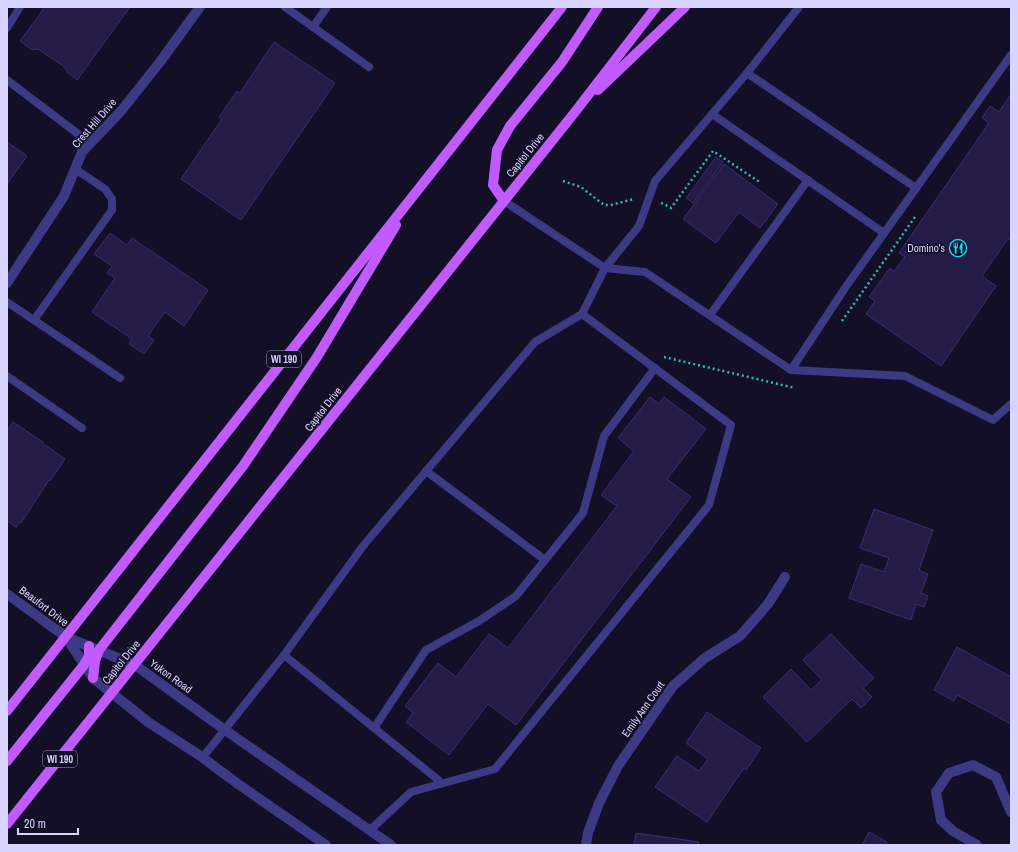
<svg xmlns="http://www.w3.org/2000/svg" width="1018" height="852" font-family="'Archivo Narrow',sans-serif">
	<rect width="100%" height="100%" fill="#130f26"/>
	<!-- building -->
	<g fill="#241b47" stroke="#3b2d73">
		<path d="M 45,7 L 130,7 L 77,80 L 67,72 L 66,68 L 38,49 L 32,50 L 20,41 Z"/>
		<path d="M 274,42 L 335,83 L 241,220 L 181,179 L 222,119 L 219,117 L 237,91 L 240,93 Z"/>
		<path d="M 1011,94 L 1011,241 L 1008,239 L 982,276 L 996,286 L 941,366 L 866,314 L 875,301 L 869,297 L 890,268 L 894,271 L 905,257 L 899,253 L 989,123 L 982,118 L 990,106 L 999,112 Z"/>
		<path d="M 7,142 L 27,156 L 7,184 Z"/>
		<path d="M 716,157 L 723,162 L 693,203 L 686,198 Z"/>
		<path d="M 724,164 L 778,204 L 760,228 L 739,212 L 716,243 L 683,219 Z"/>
		<path d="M 110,233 L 127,245 L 132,238 L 208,290 L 184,326 L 165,312 L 148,336 L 154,340 L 144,354 L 129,344 L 132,339 L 92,312 L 115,278 L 107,273 L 112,266 L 94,254 Z"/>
		<path d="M 650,397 L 659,404 L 664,397 L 706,429 L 667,479 L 691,497 L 516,725 L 488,704 L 449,755 L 406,722 L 413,713 L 405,706 L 438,663 L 456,677 L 489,634 L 508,648 L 617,506 L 601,495 L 634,451 L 618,438 Z"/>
		<path d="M 13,422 L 43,442 L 42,443 L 65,459 L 50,481 L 49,480 L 21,523 L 20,522 L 16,527 L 7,521 L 7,431 Z"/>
		<path d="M 874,509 L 933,530 L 919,570 L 928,574 L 921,593 L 928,596 L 924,607 L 916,604 L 911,620 L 849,598 L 861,564 L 884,572 L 889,558 L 860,548 Z"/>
		<path d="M 831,634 L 874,678 L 863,688 L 872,697 L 861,708 L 852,699 L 807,742 L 763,697 L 791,669 L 811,690 L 822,680 L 803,660 Z"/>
		<path d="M 957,647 L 1011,677 L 1011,724 L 957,695 L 954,701 L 934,690 Z"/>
		<path d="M 707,712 L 761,748 L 746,770 L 744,768 L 707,822 L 655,787 L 677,756 L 699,771 L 708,759 L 686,743 Z"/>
		<path d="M 869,832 L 887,842 L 885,845 L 862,845 Z"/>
		<path d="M 636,833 L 699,842 L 698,845 L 634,845 Z"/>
	</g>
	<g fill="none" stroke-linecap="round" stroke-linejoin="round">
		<!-- path -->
		<g stroke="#2fb8b0" stroke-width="2.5" stroke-dasharray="2 3" stroke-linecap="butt">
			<path d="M 563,181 L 581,187 L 604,205 L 611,205 L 634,199"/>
			<path d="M 661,203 L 664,204 L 671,208 L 713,151 L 761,183"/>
			<path d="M 842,321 L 915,217"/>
			<path d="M 664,357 L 795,388"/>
		</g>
		<!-- service -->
		<g stroke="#3d3a85" stroke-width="8">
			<path d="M 285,7 L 313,27 L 327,7"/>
			<path d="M 799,7 L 747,73 L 916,188"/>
			<path d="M 313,27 L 369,67"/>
			<path d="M 7,28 L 20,7"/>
			<path d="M 7,80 L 90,143"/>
			<path d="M 712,114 L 884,233"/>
			<path d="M 504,201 L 605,268 L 645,272 L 791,370 L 845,288 L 1011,55"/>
			<path d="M 7,302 L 120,378"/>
			<path d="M 710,315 L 808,180"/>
			<path d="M 34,320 L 112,210 L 112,199 L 105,189 L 75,169"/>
			<path d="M 791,370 L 905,376 L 993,420 L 1011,404"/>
			<path d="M 7,376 L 82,428"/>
			<path d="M 426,471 L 545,560"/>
			<path d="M 284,655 L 363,546 L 535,342 L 582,314"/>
			<path d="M 374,728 L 426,650 L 479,621 L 516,596 L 583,513 L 604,436 L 655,368"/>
			<path d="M 203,757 L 284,655 L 442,783"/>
			<path d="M 370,830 L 411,792 L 495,769 L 709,505 L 731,425 L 582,314 L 605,268 L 639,226 L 655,181 L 747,73"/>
		</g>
		<!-- minor -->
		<g stroke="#3d3a85" stroke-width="10">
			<path d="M 7,283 L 64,196 L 82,152 L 121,111 L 160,62 L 200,7"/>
			<path d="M 7,594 L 66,637 L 135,665 L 225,730 L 391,845"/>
			<path d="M 66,637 L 93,678 L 148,722 L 199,755 L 238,784 L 326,845"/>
			<path d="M 586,845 L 588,833 L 599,803 L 618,766 L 673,686 L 705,658 L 740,636 L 768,604 L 785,577"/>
			<path d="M 977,845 L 953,831 L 941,820 L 936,792 L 949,773 L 973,765 L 996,777 L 1011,812"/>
		</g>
		<!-- primary -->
		<g stroke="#c25bff" stroke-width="10">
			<path d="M 598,90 L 685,7"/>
			<path d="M 504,201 L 493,185 L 497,150 L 510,126 L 562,62 L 598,7"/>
			<path d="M 93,678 L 95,661 L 99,650 L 243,466 L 317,357 L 396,225"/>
			<path d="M 7,711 L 562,7"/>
			<path d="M 7,761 L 84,665 L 89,656 L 89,646"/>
			<path d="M 7,824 L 575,112 L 656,7"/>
		</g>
	</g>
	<!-- icons -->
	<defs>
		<g id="restaurant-ring" transform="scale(0.9)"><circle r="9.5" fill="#130f26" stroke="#00e5ff" stroke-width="1.5"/><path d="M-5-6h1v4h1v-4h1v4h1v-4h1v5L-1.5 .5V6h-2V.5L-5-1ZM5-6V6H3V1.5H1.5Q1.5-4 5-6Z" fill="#00e5ff"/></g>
	</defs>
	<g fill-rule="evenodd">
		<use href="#restaurant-ring" x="958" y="248"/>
	</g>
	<g text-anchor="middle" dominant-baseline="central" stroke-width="3.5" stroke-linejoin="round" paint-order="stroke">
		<!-- shield labels -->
		<g fill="#130f26" stroke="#9e99be" stroke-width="1">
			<rect x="267" y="351" width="34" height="16" rx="3"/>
			<rect x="43" y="751" width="34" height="16" rx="3"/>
		</g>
		<g font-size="10" font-weight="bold" fill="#d9d4ff">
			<text x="284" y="359">WI 190</text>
			<text x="60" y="759">WI 190</text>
		</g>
		<!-- street labels -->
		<g font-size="11" fill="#d9d4ff" stroke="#130f26">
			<text transform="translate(94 123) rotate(-49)">Crest Hill Drive</text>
			<text transform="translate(525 155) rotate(-51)">Capitol Drive</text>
			<text transform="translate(323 409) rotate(-52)">Capitol Drive</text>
			<text transform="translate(44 606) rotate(37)">Beaufort Drive</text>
			<text transform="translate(121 662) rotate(-51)">Capitol Drive</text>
			<text transform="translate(171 676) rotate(36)">Yukon Road</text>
			<text transform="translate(643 709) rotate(-55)">Emily Ann Court</text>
		</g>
		<!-- poi labels -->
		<g font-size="11" fill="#d9d4ff" stroke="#130f26" text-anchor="end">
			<text x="945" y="248">Domino's</text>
		</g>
	</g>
	<!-- border -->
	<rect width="1018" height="852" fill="none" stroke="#d9d4ff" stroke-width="16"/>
	<!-- scale -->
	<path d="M18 828v6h60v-6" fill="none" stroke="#d9d4ff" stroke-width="2"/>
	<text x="24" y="828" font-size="12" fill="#d9d4ff" stroke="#130f26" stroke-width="3" paint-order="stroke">20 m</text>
</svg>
